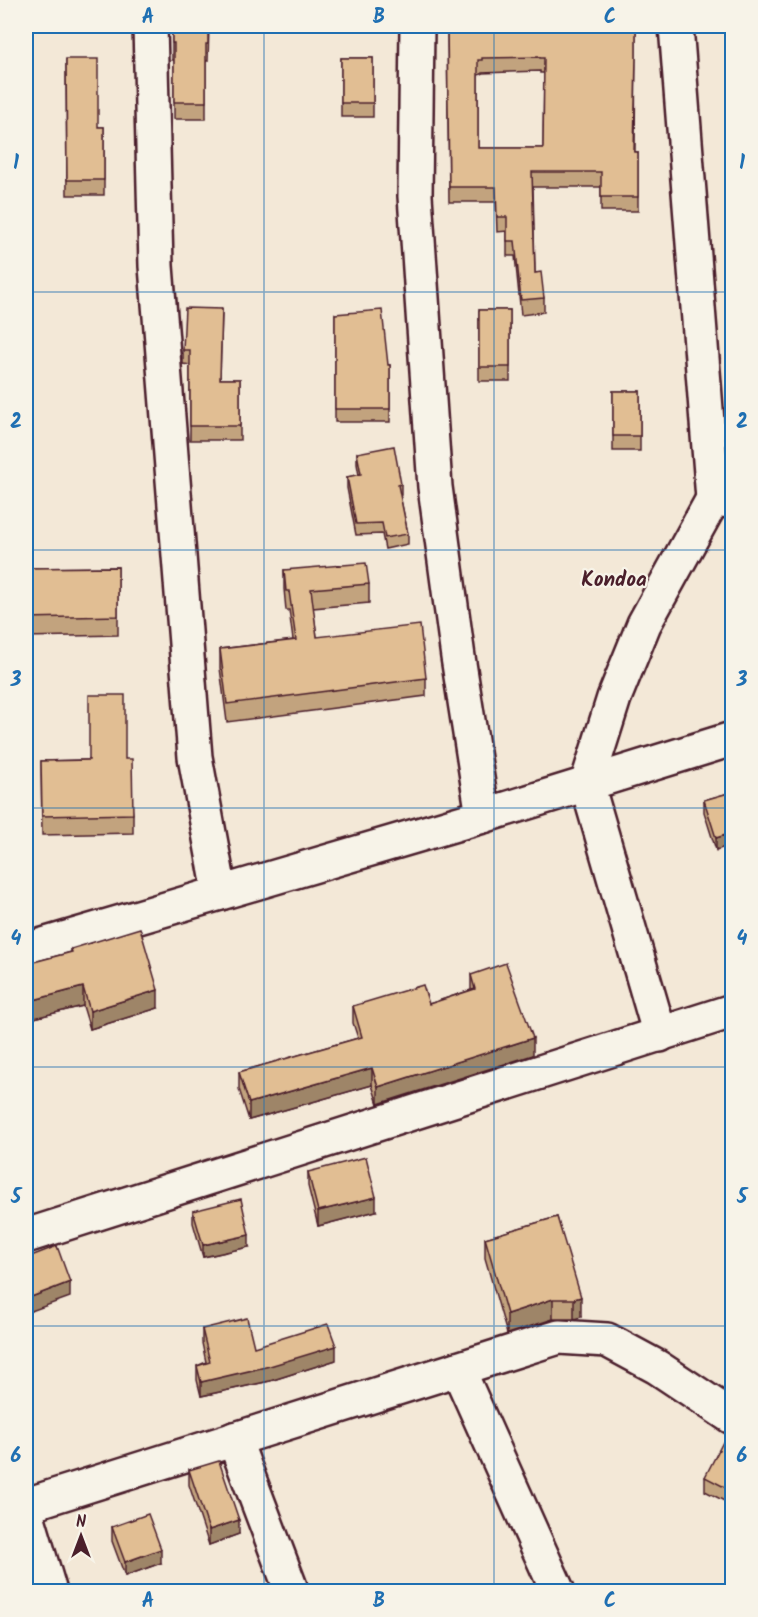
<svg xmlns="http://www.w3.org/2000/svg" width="758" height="1617" font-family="Kalam,sans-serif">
	<rect width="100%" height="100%" fill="#f3e8d7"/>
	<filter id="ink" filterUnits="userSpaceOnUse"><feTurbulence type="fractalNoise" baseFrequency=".0167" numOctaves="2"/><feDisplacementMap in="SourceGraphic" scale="12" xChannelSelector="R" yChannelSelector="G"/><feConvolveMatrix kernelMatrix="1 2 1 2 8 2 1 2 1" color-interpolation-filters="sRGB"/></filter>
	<g filter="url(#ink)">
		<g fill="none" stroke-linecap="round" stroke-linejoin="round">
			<!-- street casing -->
			<g stroke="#4a1f2b" stroke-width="38">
				<g id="street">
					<path d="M 150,26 L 156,266 L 195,757 L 220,893"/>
					<path d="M 417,26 L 415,196 L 435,487 L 458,657 L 483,816"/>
					<path d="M 676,26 L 713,499 L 732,501"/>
					<path d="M 26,950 L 483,816 L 732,739"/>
					<path d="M 660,1035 L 587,784 L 614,698 L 644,624 L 713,499"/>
					<path d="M 26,1236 L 732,1011"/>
					<path d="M 458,1369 L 558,1592"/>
					<path d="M 234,1439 L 292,1592"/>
					<path d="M 26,1505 L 559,1337 L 607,1340 L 657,1367 L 732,1417"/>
					<path d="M 26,1512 L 50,1592"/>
				</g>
			</g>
			<!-- street -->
			<use href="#street" stroke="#f7f3e8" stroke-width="33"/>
		</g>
		<!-- wall -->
		<g fill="#c2a37e" stroke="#4a1f2b" stroke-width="1.5" fill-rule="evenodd">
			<path d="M 172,26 L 209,26 L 208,61 L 206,61 L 206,119 L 174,119 L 174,60 L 172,60 Z"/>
			<path d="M 447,26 L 636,26 L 635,152 L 638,152 L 638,211 L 601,211 L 601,187 L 533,187 L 535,273 L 544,298 L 544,312 L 521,315 L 515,256 L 507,256 L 507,231 L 497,232 L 496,202 L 449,202 ZM 540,71 L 540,73 L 544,73 L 543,148 L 478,148 L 478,75 L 482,74 L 482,73 Z"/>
			<rect x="341" y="58" width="32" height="59"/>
			<path d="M 66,59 L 98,127 L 104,127 L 104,195 L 67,195 Z"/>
			<path d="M 222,309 L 220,379 L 240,379 L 240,440 L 190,440 L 190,365 L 183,364 L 183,350 Z"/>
			<rect x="479" y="310" width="31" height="71"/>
			<path d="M 335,314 L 388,365 L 390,365 L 390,422 L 335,422 Z"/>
			<rect x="613" y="391" width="27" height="60"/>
			<path d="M 357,453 L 401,484 L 401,495 L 400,495 L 408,534 L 408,544 L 385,549 L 382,534 L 356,535 L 347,488 L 347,477 L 359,475 L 357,464 Z"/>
			<path d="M 118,567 L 118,635 L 26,637 L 26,568 Z"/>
			<path d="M 284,570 L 369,584 L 369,603 L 313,608 L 317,637 L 426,678 L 426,696 L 227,722 L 220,668 L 220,649 L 293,640 L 289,610 L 286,610 L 284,589 Z"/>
			<path d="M 125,759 L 133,814 L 133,833 L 42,835 L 41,761 Z"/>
			<path d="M 732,792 L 716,850 L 704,812 L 704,800 Z"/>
			<path d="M 732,911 L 732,931 L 730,924 L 730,912 Z"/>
			<path d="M 71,949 L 158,1008 L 90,1029 L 83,1006 L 26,1020 L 26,964 L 71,952 Z"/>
			<path d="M 471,975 L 533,1055 L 378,1104 L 372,1085 L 249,1120 L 239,1089 L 239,1072 L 358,1038 L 353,1023 L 353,1006 L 429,1004 L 471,990 Z"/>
			<path d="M 308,1172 L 376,1211 L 318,1226 L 308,1186 Z"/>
			<path d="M 193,1211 L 249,1247 L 203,1257 L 193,1223 Z"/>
			<path d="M 557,1217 L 581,1317 L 574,1319 L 553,1319 L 507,1334 L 485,1258 L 485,1238 Z"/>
			<path d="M 202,1329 L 254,1347 L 336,1360 L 270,1381 L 201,1396 L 197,1380 L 197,1366 L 206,1362 L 202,1343 Z"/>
			<path d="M 732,1446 L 732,1505 L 705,1491 L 705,1477 Z"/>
			<path d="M 189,1470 L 239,1534 L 209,1545 L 189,1485 Z"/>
			<path d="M 112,1527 L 161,1563 L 125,1576 L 112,1541 Z"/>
		</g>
		<!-- shaded-wall -->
		<g fill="#9e8567" stroke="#4a1f2b" stroke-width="1.5">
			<path d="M 732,833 L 732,845 L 716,850 L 716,838 Z"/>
			<path d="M 83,987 L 83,1006 L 26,1020 L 26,1002 Z"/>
			<path d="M 158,990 L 158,1008 L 90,1029 L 90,1011 Z"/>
			<path d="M 533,1038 L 533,1055 L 378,1104 L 378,1087 Z"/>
			<path d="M 372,1068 L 372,1085 L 249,1120 L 249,1103 Z"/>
			<path d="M 376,1197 L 376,1211 L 318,1226 L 318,1211 Z"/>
			<path d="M 249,1235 L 249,1247 L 203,1257 L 203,1245 Z"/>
			<path d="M 70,1282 L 70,1297 L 26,1313 L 26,1299 Z"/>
			<path d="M 581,1297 L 581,1317 L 574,1319 L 574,1299 Z"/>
			<path d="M 553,1299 L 553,1319 L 507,1334 L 507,1314 Z"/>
			<path d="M 336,1346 L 336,1360 L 270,1381 L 201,1396 L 201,1382 Z"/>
			<path d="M 239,1520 L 239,1534 L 209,1545 L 209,1530 Z"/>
			<path d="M 161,1549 L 161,1563 L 125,1576 L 125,1562 Z"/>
		</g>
		<!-- building -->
		<g fill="#e1be93" stroke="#4a1f2b" stroke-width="1.5" fill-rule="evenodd">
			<path d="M 172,26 L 208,26 L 208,44 L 206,44 L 206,102 L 174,102 L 174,43 L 172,43 Z"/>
			<path d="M 447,26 L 636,26 L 636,57 L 634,152 L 638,152 L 638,197 L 601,197 L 601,172 L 532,172 L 535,273 L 541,272 L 544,298 L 521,300 L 515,241 L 507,241 L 507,217 L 497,217 L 496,187 L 449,187 ZM 540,57 L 540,58 L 544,58 L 543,148 L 478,148 L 478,60 L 482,60 L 482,58 Z"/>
			<rect x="341" y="58" width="32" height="45"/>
			<path d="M 66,59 L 98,59 L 98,127 L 104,127 L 104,180 L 67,180 Z"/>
			<path d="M 185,308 L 222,309 L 220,379 L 240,379 L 240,426 L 190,426 L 190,350 L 183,350 Z"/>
			<path d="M 382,310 L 388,365 L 390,365 L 390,409 L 335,409 L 335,314 Z"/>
			<rect x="479" y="310" width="31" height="57"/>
			<rect x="613" y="391" width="27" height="45"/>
			<path d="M 394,446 L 401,484 L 398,485 L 408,534 L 385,538 L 382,523 L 356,524 L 347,477 L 361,474 L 357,453 Z"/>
			<path d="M 366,563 L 369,584 L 311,589 L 317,637 L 420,625 L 426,678 L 227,704 L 220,649 L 296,640 L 289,591 L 286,591 L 284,570 Z"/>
			<path d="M 118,567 L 118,616 L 26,618 L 26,568 Z"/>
			<path d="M 89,695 L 125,695 L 125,759 L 132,759 L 133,814 L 42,816 L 41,761 L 89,760 Z"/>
			<path d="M 732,792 L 732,833 L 716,838 L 704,800 Z"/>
			<path d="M 140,928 L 158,990 L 90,1011 L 83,987 L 26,1002 L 26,964 L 72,952 L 71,949 Z"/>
			<path d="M 506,963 L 533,1038 L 378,1087 L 372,1068 L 249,1103 L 239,1072 L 362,1037 L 353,1006 L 423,985 L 429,1004 L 475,989 L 471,975 Z"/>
			<path d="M 366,1157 L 376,1197 L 318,1211 L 308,1172 Z"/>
			<path d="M 241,1199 L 249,1235 L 203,1245 L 193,1211 Z"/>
			<path d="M 557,1217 L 581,1297 L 574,1299 L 553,1299 L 507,1314 L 485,1238 Z"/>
			<path d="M 57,1246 L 70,1282 L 26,1299 L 26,1258 Z"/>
			<path d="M 247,1318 L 254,1347 L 328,1324 L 336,1346 L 270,1366 L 201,1382 L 197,1366 L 210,1362 L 202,1329 Z"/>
			<path d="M 723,1442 L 732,1446 L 732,1491 L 705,1477 Z"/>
			<path d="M 219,1461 L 239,1520 L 209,1530 L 189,1470 Z"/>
			<path d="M 148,1514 L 161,1549 L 125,1562 L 112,1527 Z"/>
		</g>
	</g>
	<!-- grid -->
	<path fill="none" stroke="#1f6fb2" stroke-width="1.5" stroke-opacity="0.55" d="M 264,26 L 264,1592M 494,26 L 494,1592M 26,292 L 732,292M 26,550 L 732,550M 26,808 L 732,808M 26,1067 L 732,1067M 26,1326 L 732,1326"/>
	<g text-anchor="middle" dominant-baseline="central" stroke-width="4.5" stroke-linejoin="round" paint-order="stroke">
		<!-- district labels -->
		<g font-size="21" font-weight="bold" fill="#4a1f2b" stroke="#f7f3e8">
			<text x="614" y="580">Kondoa</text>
		</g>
	</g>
	<!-- margin -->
	<rect width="758" height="1617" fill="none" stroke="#f7f3e8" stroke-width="66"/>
	<!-- north arrow -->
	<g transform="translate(81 1536)" stroke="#f7f3e8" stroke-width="4.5" paint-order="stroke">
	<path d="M0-4.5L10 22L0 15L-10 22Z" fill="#4a1f2b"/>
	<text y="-9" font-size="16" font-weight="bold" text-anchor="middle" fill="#4a1f2b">N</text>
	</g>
	<rect x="33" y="33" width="692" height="1551" fill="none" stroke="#1f6fb2" stroke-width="2"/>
	<g font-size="20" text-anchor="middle" font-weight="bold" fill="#1f6fb2">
		<text x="148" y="23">A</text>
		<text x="379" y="23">B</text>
		<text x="610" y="23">C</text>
		<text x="16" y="169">1</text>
		<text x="742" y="169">1</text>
		<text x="16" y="428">2</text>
		<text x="742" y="428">2</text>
		<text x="16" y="686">3</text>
		<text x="742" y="686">3</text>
		<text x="16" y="945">4</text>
		<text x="742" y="945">4</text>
		<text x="16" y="1203">5</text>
		<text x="742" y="1203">5</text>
		<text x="16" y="1462">6</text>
		<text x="742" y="1462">6</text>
		<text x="148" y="1607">A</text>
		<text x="379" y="1607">B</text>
		<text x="610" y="1607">C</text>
	</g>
</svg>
